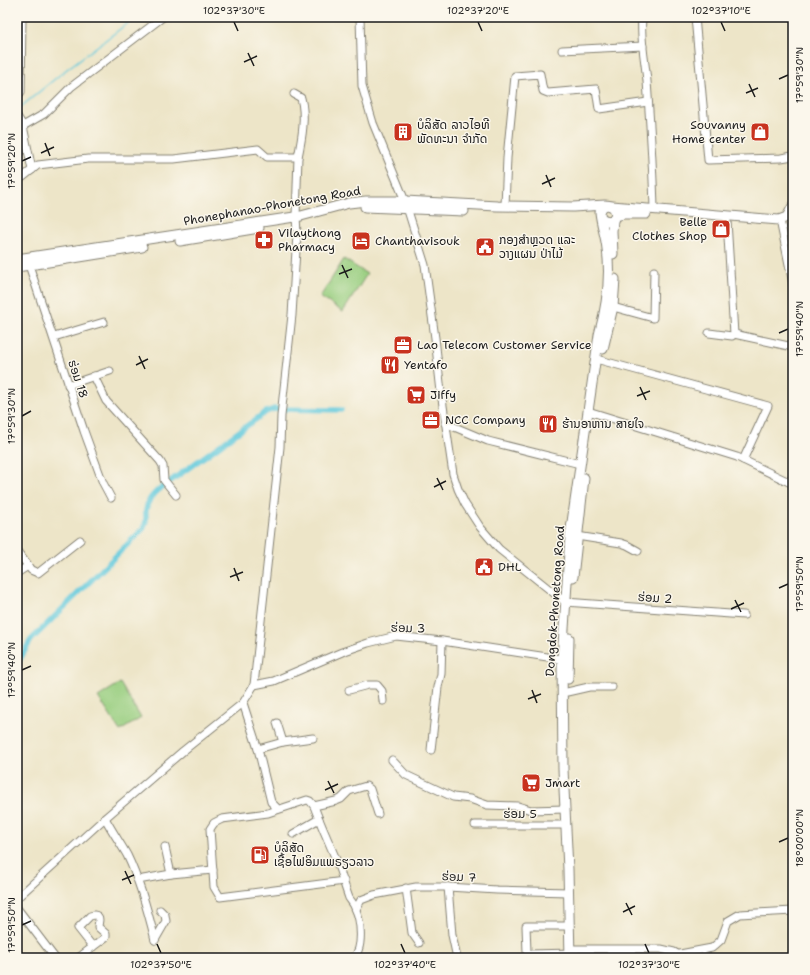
<svg xmlns="http://www.w3.org/2000/svg" width="810" height="975" font-family="'Shantell Sans','Noto Sans Lao',sans-serif">
	<rect width="100%" height="100%" fill="#fbf7ec"/>
	<filter id="ink" filterUnits="userSpaceOnUse"><feTurbulence type="fractalNoise" baseFrequency=".025" numOctaves="2"/><feDisplacementMap in="SourceGraphic" scale="8" xChannelSelector="R" yChannelSelector="G"/><feConvolveMatrix kernelMatrix="1 2 1 2 8 2 1 2 1" color-interpolation-filters="sRGB"/></filter>
	<filter id="wash" filterUnits="userSpaceOnUse"><feTurbulence type="fractalNoise" baseFrequency=".012" numOctaves="4" result="noise"/><feDisplacementMap in="SourceGraphic" scale="16" xChannelSelector="R" yChannelSelector="G"/><feGaussianBlur stdDeviation="0.9" result="paint"/><feColorMatrix in="noise" values="0 0 0 0 0 0 0 0 0 0 0 0 0 0 0 0 0 1.4 0 .05"/><feComposite in="paint" operator="in"/></filter>
	<g filter="url(#wash)">
		<rect width="100%" height="100%" fill="#ede5c8"/>
		<!-- green -->
		<g fill="#98ce7f" stroke="#5a754e">
			<path d="M 344,259 L 367,274 L 343,312 L 320,297 Z"/>
			<path d="M 120,683 L 141,718 L 120,731 L 98,697 Z"/>
		</g>
		<g fill="none" stroke-linecap="round" stroke-linejoin="round">
			<!-- stream -->
			<path stroke="#60c9dc" stroke-width="1.5" d="M 17,110 L 67,69 L 136,17"/>
			<!-- canal -->
			<path stroke="#60c9dc" stroke-width="5.5" d="M 17,664 L 31,640 L 143,529 C 148,521 145,518 146,510 C 147,501 152,496 158,490 L 266,412 L 274,409 L 341,410"/>
		</g>
	</g>
	<g filter="url(#ink)">
		<g fill="none" stroke-linecap="round" stroke-linejoin="round">
			<!-- minor casing -->
			<g stroke="#848072" stroke-width="9">
				<g id="minor">
					<path d="M 360,17 L 362,86 L 373,123 L 405,201 L 425,265 L 435,338 L 441,392 L 453,474 L 458,489 L 465,504 L 480,527 L 499,549 L 565,602 L 744,615"/>
					<path d="M 642,17 C 640,38 645,60 647,81 C 650,124 653,166 654,209"/>
					<path d="M 695,17 L 708,160 L 781,158 L 793,156"/>
					<path d="M 562,50 L 643,46"/>
					<path d="M 294,94 L 301,98 C 306,116 302,138 298,157"/>
					<path d="M 17,97 L 21,92 L 22,17"/>
					<path d="M 17,116 L 23,126 L 32,170"/>
					<path d="M 23,126 L 44,114 L 71,87 L 163,17"/>
					<path d="M 17,179 L 23,177 L 38,165 L 88,159 L 174,159 L 258,149 L 267,157 L 298,157 L 296,216 L 297,234 L 292,315 L 281,416 L 280,447 L 254,685 L 243,703 L 183,751 L 105,818 L 17,898"/>
					<path d="M 505,206 L 507,158 L 515,76 L 540,74 L 543,91 L 548,93 L 596,89 L 599,109 L 648,102"/>
					<path d="M 780,220 L 793,284"/>
					<path d="M 727,221 L 734,334"/>
					<path d="M 29,265 L 84,431 L 103,483 L 111,498"/>
					<path d="M 613,307 L 653,318 L 654,271"/>
					<path d="M 709,333 L 732,336 L 734,334 L 793,347"/>
					<path d="M 54,337 L 104,322"/>
					<path d="M 596,359 L 768,406 L 743,460"/>
					<path d="M 94,376 L 106,401 L 160,461 L 163,466 L 164,480 L 176,495"/>
					<path d="M 68,385 L 110,371"/>
					<path d="M 588,411 L 737,457 L 793,484"/>
					<path d="M 445,423 L 488,441 L 580,464"/>
					<path d="M 577,536 L 621,543 L 627,545 L 638,551"/>
					<path d="M 17,551 L 31,570 L 38,573 L 80,540"/>
					<path d="M 17,573 L 28,566"/>
					<path d="M 254,685 L 274,681 L 342,652 L 368,643 L 396,636 L 442,641 L 567,660"/>
					<path d="M 349,690 L 368,685 L 377,685 L 382,691 L 383,701"/>
					<path d="M 567,692 L 589,687 L 612,687"/>
					<path d="M 243,703 L 258,749 L 271,802 L 278,809"/>
					<path d="M 277,723 L 283,742"/>
					<path d="M 258,749 L 283,742 L 313,738"/>
					<path d="M 431,750 L 438,687 L 441,674 L 442,641"/>
					<path d="M 392,760 L 406,775 L 453,797 L 470,799 L 487,805 L 518,806 L 531,810 L 565,809"/>
					<path d="M 314,806 L 336,801 L 341,799 L 349,791 L 366,786 L 370,789 L 378,814"/>
					<path d="M 105,818 C 112,831 120,843 127,855 C 140,882 148,911 155,940"/>
					<path d="M 475,825 L 566,825"/>
					<path d="M 293,834 L 319,819"/>
					<path d="M 165,847 L 171,874"/>
					<path d="M 138,880 L 171,874 L 213,870"/>
					<path d="M 344,881 L 220,897 L 214,887 L 210,829 L 214,823 L 222,819 L 268,813 L 307,800 L 310,801 L 314,806 C 320,823 328,840 335,857 C 340,870 344,884 349,898 C 351,901 354,904 355,908 C 361,920 364,949 353,958"/>
					<path d="M 448,887 L 452,935 L 457,958"/>
					<path d="M 406,888 L 412,933 L 419,943"/>
					<path d="M 17,908 L 55,958"/>
					<path d="M 356,909 L 361,900 L 374,895 L 416,887 L 448,887 L 497,890 L 568,892"/>
					<path d="M 569,926 L 526,926 L 527,952 L 529,954 L 575,953"/>
					<path d="M 155,940 L 166,921 L 165,915 L 160,910"/>
					<path d="M 570,949 L 661,949 L 674,952 L 683,957"/>
					<path d="M 680,954 L 712,948 L 721,940 L 728,921 L 740,914 L 793,911"/>
					<path d="M 78,958 L 106,937 L 106,934 L 98,927 C 98,922 102,916 94,915 L 90,916 L 78,928 L 93,947"/>
				</g>
			</g>
			<!-- major casing -->
			<g stroke="#848072" stroke-width="11">
				<g id="major">
					<path d="M 612,206 L 779,220 L 787,217 L 793,206"/>
					<path d="M 365,207 L 464,211"/>
					<path d="M 616,216 L 624,214 L 646,214"/>
					<path d="M 613,220 L 612,231 L 613,254"/>
					<path d="M 180,241 L 259,228"/>
					<path d="M 17,259 L 301,216 L 349,203 L 366,201 L 405,201 L 497,206 L 573,207 L 605,205"/>
					<path d="M 17,267 L 142,247"/>
					<path d="M 603,349 L 613,307 L 615,279"/>
					<path d="M 573,577 L 584,478"/>
					<path d="M 568,679 L 569,638"/>
					<path d="M 570,958 L 568,869 L 563,769 L 562,660 L 570,536 L 599,335 C 607,306 611,278 607,249 C 606,237 601,224 600,212 C 602,205 608,203 614,208 L 616,214 L 613,220 L 607,221 L 601,218"/>
				</g>
			</g>
			<!-- minor -->
			<use href="#minor" stroke="#fff" stroke-width="7"/>
			<!-- major -->
			<use href="#major" stroke="#fff" stroke-width="9"/>
		</g>
	</g>
	<!-- ticks -->
	<path fill="none" stroke="#1c1c1c" stroke-width="1.5" d="M 234,22 L 238,31M 478,22 L 482,31M 721,22 L 725,31M 248,53 L 254,66M 244,62 L 257,56M 779,79 L 788,75M 749,84 L 755,97M 746,93 L 758,88M 45,143 L 50,156M 41,153 L 54,147M 22,161 L 31,157M 546,175 L 551,187M 542,184 L 555,178M 342,265 L 348,278M 339,274 L 352,269M 779,333 L 788,329M 139,356 L 145,369M 136,365 L 148,359M 640,387 L 646,400M 637,396 L 650,391M 22,416 L 31,411M 437,478 L 443,490M 434,487 L 446,481M 234,568 L 239,581M 230,577 L 243,572M 779,588 L 788,584M 735,600 L 741,612M 731,609 L 744,603M 22,670 L 31,666M 532,690 L 537,703M 528,699 L 541,694M 328,781 L 334,793M 325,790 L 338,784M 779,842 L 788,838M 125,871 L 131,884M 122,880 L 134,875M 626,903 L 632,915M 623,912 L 635,906M 22,925 L 31,921M 157,944 L 161,953M 401,944 L 405,953M 645,944 L 649,953"/>
	<!-- icons -->
	<defs>
		<g id="building-square" transform="scale(1)"><rect x="-9" y="-9" width="18" height="18" rx="4" fill="#c8321e" stroke="#fbf7ec"/><path d="M-4-6H4V6H1V3H-1V6H-4ZM-2.5-4.3h1.7v1.8h-1.7ZM.8-4.3h1.7v1.8H.8ZM-2.5-1h1.7V.8h-1.7ZM.8-1h1.7V.8H.8Z" fill="#fff"/></g>
		<g id="shop-square" transform="scale(1)"><rect x="-9" y="-9" width="18" height="18" rx="4" fill="#c8321e" stroke="#fbf7ec"/><path d="M-5-2.5h2.3a2.7 3.5 0 0 1 5.4 0H5L5.5 6h-11ZM-1.5-2.5h3a1.5 2.3 0 0 0-3 0Z" fill="#fff"/></g>
		<g id="pharmacy-square" transform="scale(1)"><rect x="-9" y="-9" width="18" height="18" rx="4" fill="#c8321e" stroke="#fbf7ec"/><path d="M-2-6h4v4h4v4h-4v4h-4v-4h-4v-4h4Z" fill="#fff"/></g>
		<g id="hotel-square" transform="scale(1)"><rect x="-9" y="-9" width="18" height="18" rx="4" fill="#c8321e" stroke="#fbf7ec"/><path d="M-6-4.5h1.5V1H6V5H4.5V3h-9V5H-6ZM-4 0a1.8 1.8 0 1 1 3.6 0ZM.5 0V-2.5h3Q6-2.5 6 0Z" fill="#fff"/></g>
		<g id="civic-square" transform="scale(1)"><rect x="-9" y="-9" width="18" height="18" rx="4" fill="#c8321e" stroke="#fbf7ec"/><path d="M-.6-6.5H3V-4.5H.6V-3L4-1V1h2V6H-6V1h2V-1L-.6-3ZM-1.2 2.5V6h2.4V2.5Z" fill="#fff"/></g>
		<g id="office-square" transform="scale(1)"><rect x="-9" y="-9" width="18" height="18" rx="4" fill="#c8321e" stroke="#fbf7ec"/><path d="M-6-3h4V-5.5h4V-3h4V5H-6ZM-1-4.5V-3h2v-1.5ZM-6 0V1H6V0Z" fill="#fff"/></g>
		<g id="restaurant-square" transform="scale(1)"><rect x="-9" y="-9" width="18" height="18" rx="4" fill="#c8321e" stroke="#fbf7ec"/><path d="M-5-6h1v4h1v-4h1v4h1v-4h1v5L-1.5 .5V6h-2V.5L-5-1ZM5-6V6H3V1.5H1.5Q1.5-4 5-6Z" fill="#fff"/></g>
		<g id="supermarket-square" transform="scale(1)"><rect x="-9" y="-9" width="18" height="18" rx="4" fill="#c8321e" stroke="#fbf7ec"/><path d="M-6-5.5h2.5l.6 2H6L4.5 2H-2.5L-4.4-4H-6ZM-1.5 3.2a1.3 1.3 0 1 0 .1 0ZM3 3.2a1.3 1.3 0 1 0 .1 0Z" fill="#fff"/></g>
		<g id="fuel-square" transform="scale(1)"><rect x="-9" y="-9" width="18" height="18" rx="4" fill="#c8321e" stroke="#fbf7ec"/><path d="M-5.5-6h7V0h2V4h1.3V-2.5L3-4.5l.8-.8L6-3V5H2.5V1h-1V6h-7ZM-4.2-4.7v3.2H.2V-4.7Z" fill="#fff"/></g>
	</defs>
	<g fill-rule="evenodd">
		<use href="#building-square" x="403" y="132"/>
		<use href="#shop-square" x="760" y="132"/>
		<use href="#shop-square" x="721" y="229"/>
		<use href="#pharmacy-square" x="264" y="240"/>
		<use href="#hotel-square" x="361" y="241"/>
		<use href="#civic-square" x="485" y="247"/>
		<use href="#office-square" x="403" y="345"/>
		<use href="#restaurant-square" x="390" y="365"/>
		<use href="#supermarket-square" x="416" y="395"/>
		<use href="#office-square" x="431" y="420"/>
		<use href="#restaurant-square" x="548" y="424"/>
		<use href="#civic-square" x="484" y="567"/>
		<use href="#supermarket-square" x="531" y="783"/>
		<use href="#fuel-square" x="260" y="855"/>
	</g>
	<g text-anchor="middle" dominant-baseline="central" stroke-width="3" stroke-linejoin="round" paint-order="stroke">
		<!-- poi labels -->
		<g font-size="12" fill="#1c1c1c" stroke="#fbf7ec" text-anchor="start">
			<text x="417" y="125">ບໍລິສັດ ລາວໄອທີ<tspan x="417" dy="14">ພັດທະນາ ຈຳກັດ</tspan></text>
			<text x="746" y="125" text-anchor="end">Souvanny<tspan x="746" dy="14">Home center</tspan></text>
			<text x="707" y="222" text-anchor="end">Belle<tspan x="707" dy="14">Clothes Shop</tspan></text>
			<text x="278" y="233">Vilaythong<tspan x="278" dy="14">Pharmacy</tspan></text>
			<text x="499" y="240">ກອງສໍາຫຼວດ ແລະ<tspan x="499" dy="14">ວາງແຜນ ປ່າໄມ້</tspan></text>
			<text x="375" y="241">Chanthavisouk</text>
			<text x="417" y="345">Lao Telecom Customer Service</text>
			<text x="404" y="365">Yentafo</text>
			<text x="430" y="395">Jiffy</text>
			<text x="445" y="420">NCC Company</text>
			<text x="562" y="424">ຮ້ານອາຫານ ສາຍໃຈ</text>
			<text x="498" y="567">DHL</text>
			<text x="545" y="783">Jmart</text>
			<text x="274" y="848">ບໍລິສັດ<tspan x="274" dy="14">ເຊື້ອໄຟອິມແພຣຽວລາວ</tspan></text>
		</g>
		<!-- street labels -->
		<g font-size="12" fill="#1c1c1c" stroke="#fbf7ec">
			<text transform="translate(272 206) rotate(-10)">Phonephanao-Phonetong Road</text>
			<text transform="translate(78 379) rotate(72)">ຮ່ອມ 18</text>
			<text transform="translate(655 598) rotate(4)">ຮ່ອມ 2</text>
			<text transform="translate(555 601) rotate(-86)">Dongdok-Phonetong Road</text>
			<text transform="translate(408 628) rotate(2)">ຮ່ອມ 3</text>
			<text x="520" y="814">ຮ່ອມ 5</text>
			<text transform="translate(459 877) rotate(3)">ຮ່ອມ 7</text>
		</g>
	</g>
	<!-- margin -->
	<rect width="810" height="975" fill="none" stroke="#fbf7ec" stroke-width="44"/>
	<rect x="22" y="22" width="766" height="931" fill="none" stroke="#1c1c1c" stroke-width="1.5"/>
	<g font-size="10" text-anchor="middle" fill="#1c1c1c">
		<text x="234" y="14">102°37'30"E</text>
		<text x="478" y="14">102°37'20"E</text>
		<text x="721" y="14">102°37'10"E</text>
		<text transform="translate(799 75) rotate(-90)" y="4">17°59'30"N</text>
		<text transform="translate(11 161) rotate(-90)" y="4">17°59'20"N</text>
		<text transform="translate(799 329) rotate(-90)" y="4">17°59'40"N</text>
		<text transform="translate(11 416) rotate(-90)" y="4">17°59'30"N</text>
		<text transform="translate(799 584) rotate(-90)" y="4">17°59'50"N</text>
		<text transform="translate(11 670) rotate(-90)" y="4">17°59'40"N</text>
		<text transform="translate(799 838) rotate(-90)" y="4">18°00'00"N</text>
		<text transform="translate(11 925) rotate(-90)" y="4">17°59'50"N</text>
		<text x="161" y="968">102°37'50"E</text>
		<text x="405" y="968">102°37'40"E</text>
		<text x="649" y="968">102°37'30"E</text>
	</g>
</svg>
